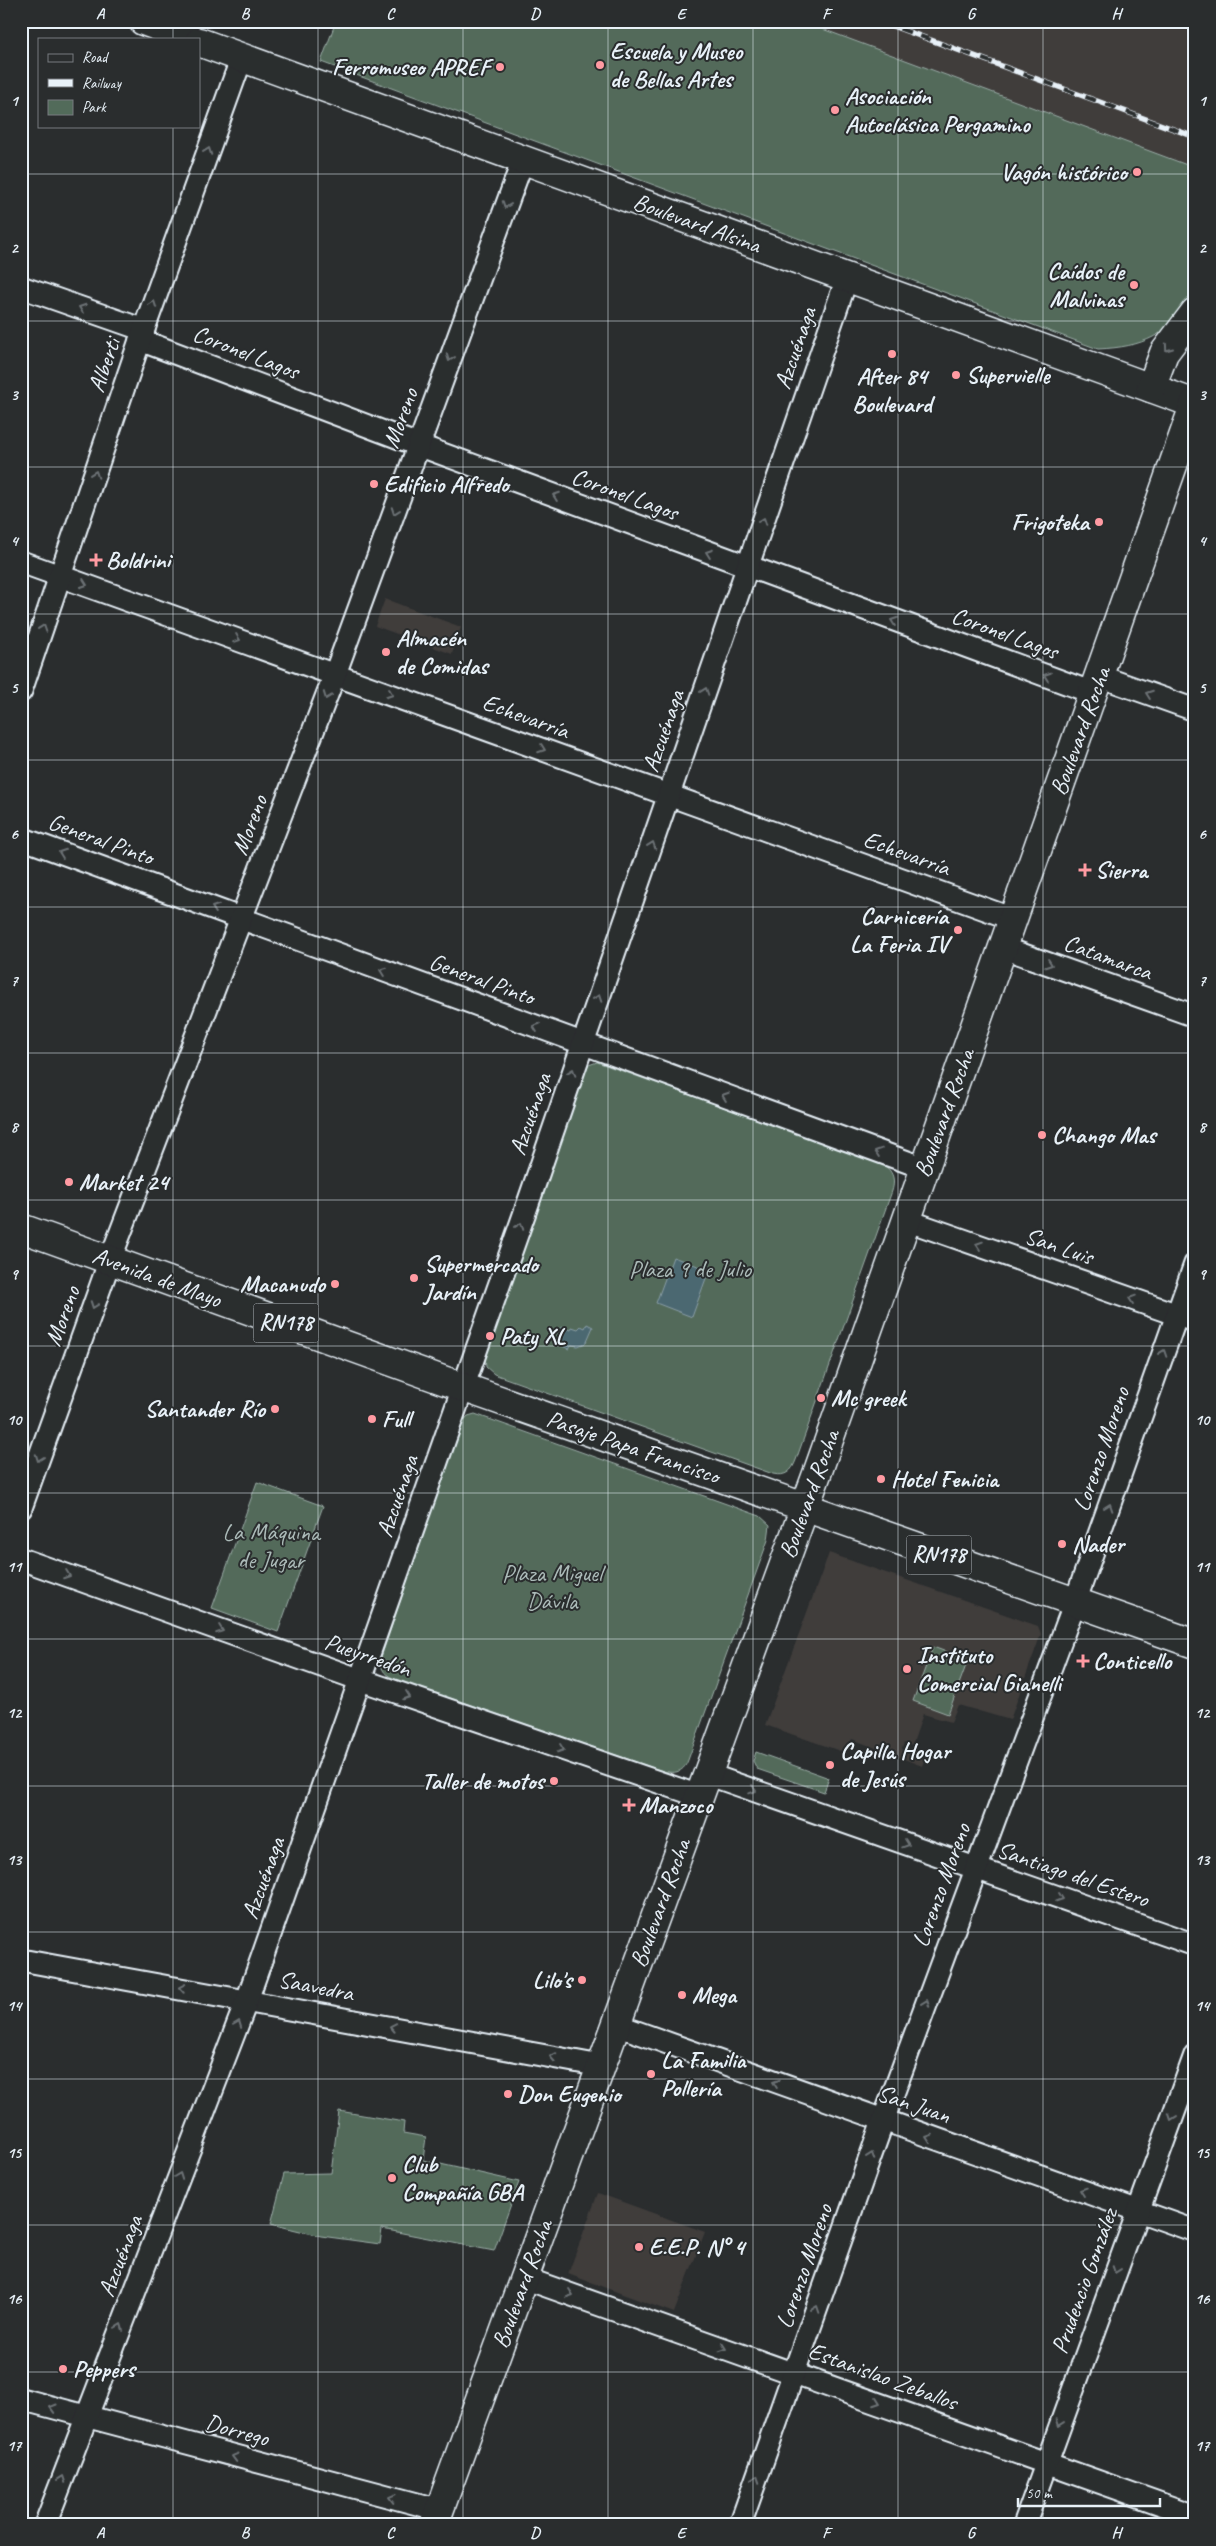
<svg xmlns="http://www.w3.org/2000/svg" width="1216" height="2546" font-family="Caveat,sans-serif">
	<rect width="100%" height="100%" fill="#2a2d2e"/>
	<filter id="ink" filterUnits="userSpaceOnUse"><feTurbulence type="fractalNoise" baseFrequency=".02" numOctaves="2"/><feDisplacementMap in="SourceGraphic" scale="10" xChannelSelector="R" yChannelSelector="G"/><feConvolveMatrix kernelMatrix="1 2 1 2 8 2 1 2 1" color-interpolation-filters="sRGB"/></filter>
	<g filter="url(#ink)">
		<!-- built -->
		<g fill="#3f3c3b">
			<path d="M 801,21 L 1195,21 L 1195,168 Z"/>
			<path d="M 385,599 L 461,627 L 452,654 L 375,626 Z"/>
			<path d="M 829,1553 L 1038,1626 L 1041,1634 L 1010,1720 L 958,1705 L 951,1722 L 923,1714 L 912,1746 L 904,1743 L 902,1749 L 925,1758 L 922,1766 L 852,1739 L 846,1753 L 765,1725 Z"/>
			<path d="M 598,2193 L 705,2232 L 674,2313 L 568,2274 Z"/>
		</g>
		<!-- green -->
		<g fill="#526b5a" stroke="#9daea9">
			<path d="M 336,21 L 801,21 L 1195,168 L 1195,282 L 1189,296 L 1193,298 C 1168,336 1143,347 1098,349 L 321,62 Z"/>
			<path d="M 597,1062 L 880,1163 C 892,1169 896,1178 892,1191 L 796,1460 C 792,1471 786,1477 773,1474 L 494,1374 L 486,1367 L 485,1355 L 586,1066 Z"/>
			<path d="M 475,1414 L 760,1516 L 770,1525 L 768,1540 L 688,1760 C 683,1774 673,1774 660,1770 L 393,1678 C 383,1674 380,1667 381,1657 L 461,1424 L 468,1416 Z"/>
			<path d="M 257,1482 L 323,1506 L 278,1632 L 212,1608 Z"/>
			<path d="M 933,1647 L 968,1660 L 948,1714 L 913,1701 Z"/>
			<path d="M 756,1752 L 829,1778 L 824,1792 L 757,1769 L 753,1761 Z"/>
			<path d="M 339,2111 L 404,2122 L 403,2133 L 426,2137 L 423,2160 L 519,2182 L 494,2251 L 382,2229 L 380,2244 L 321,2236 L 271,2224 L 284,2174 L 331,2173 Z"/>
		</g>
		<!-- water -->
		<g fill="#4c6771" stroke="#8a9ea7">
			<path d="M 673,1257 L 709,1270 L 692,1317 L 656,1303 Z"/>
			<path d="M 587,1324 L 593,1327 L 586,1343 L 578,1346 L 571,1345 L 569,1349 L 557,1344 L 560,1329 L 563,1327 L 571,1330 L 572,1327 L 578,1329 L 581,1326 L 585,1328 Z"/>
		</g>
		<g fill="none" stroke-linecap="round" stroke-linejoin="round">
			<!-- street casing -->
			<g stroke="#e8f1f8" stroke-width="25">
				<g id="street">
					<path d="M 21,287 L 144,330"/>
					<path d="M 140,340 L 418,445 L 1093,693"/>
					<path d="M 21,562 L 1013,919"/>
					<path d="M 1099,676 L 1195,710"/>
					<path d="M 21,691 L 140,340 L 242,57"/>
					<path d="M 21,838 L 924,1168"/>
					<path d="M 1004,948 L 1195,1016"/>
					<path d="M 906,1220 L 1195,1321"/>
					<path d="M 21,1508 L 110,1260 L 335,674 L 523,160"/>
					<path d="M 21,1559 L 361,1680 L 699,1796"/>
					<path d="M 707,1774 L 1195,1945"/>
					<path d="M 21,1960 L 601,2066"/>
					<path d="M 617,2025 L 1195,2231"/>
					<path d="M 524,2278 L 1195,2516"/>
					<path d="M 21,2399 L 440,2510"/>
					<path d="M 45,2525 L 247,2000 L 525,1212 L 847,278"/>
					<path d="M 740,2525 L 883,2121 L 1075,1602 L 1195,1264"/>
					<path d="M 1024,2525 L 1195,2055"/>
				</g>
			</g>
			<!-- secondary casing -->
			<g stroke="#e8f1f8" stroke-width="31">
				<g id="secondary">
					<path d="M 143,21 L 191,39"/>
					<path d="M 199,42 L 1195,404"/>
					<path d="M 1151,388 L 1164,353 L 1195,312"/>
					<path d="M 434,2525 L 818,1471 L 1195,403"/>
				</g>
			</g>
			<!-- primary casing -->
			<g stroke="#e8f1f8" stroke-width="31">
				<path id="primary" d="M 21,1228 L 462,1387 L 1195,1644"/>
			</g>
			<!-- street -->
			<use href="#street" stroke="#2a2d2e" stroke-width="21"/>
			<!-- secondary -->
			<use href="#secondary" stroke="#2a2d2e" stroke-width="28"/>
			<!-- primary -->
			<use href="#primary" stroke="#2a2d2e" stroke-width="28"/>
			<!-- rail casing -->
			<g stroke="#e8f1f8" stroke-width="5.5">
				<path id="rail" d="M 879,21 L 1195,137"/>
			</g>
			<!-- rail -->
			<use href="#rail" stroke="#2a2d2e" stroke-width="4" stroke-dasharray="11" stroke-linecap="butt"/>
		</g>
		<!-- one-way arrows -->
		<defs><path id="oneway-chevron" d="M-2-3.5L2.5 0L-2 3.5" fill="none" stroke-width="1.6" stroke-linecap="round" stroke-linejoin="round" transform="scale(1.25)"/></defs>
		<g stroke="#6c7275">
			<use href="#oneway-chevron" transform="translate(208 151) rotate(-70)"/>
			<use href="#oneway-chevron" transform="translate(506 205) rotate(110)"/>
			<use href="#oneway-chevron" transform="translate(153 304) rotate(-70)"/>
			<use href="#oneway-chevron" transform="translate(82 308) rotate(-160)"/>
			<use href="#oneway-chevron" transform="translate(1168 348) rotate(125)"/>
			<use href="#oneway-chevron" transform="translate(450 358) rotate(110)"/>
			<use href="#oneway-chevron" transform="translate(95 474) rotate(-71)"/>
			<use href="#oneway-chevron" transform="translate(556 496) rotate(-160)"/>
			<use href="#oneway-chevron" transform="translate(395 511) rotate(110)"/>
			<use href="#oneway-chevron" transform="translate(763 521) rotate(-71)"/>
			<use href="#oneway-chevron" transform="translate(709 553) rotate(-160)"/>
			<use href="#oneway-chevron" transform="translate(84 584) rotate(20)"/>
			<use href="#oneway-chevron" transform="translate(894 621) rotate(-160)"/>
			<use href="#oneway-chevron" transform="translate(43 628) rotate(-71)"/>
			<use href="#oneway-chevron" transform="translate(237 639) rotate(20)"/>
			<use href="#oneway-chevron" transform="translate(1047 676) rotate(-160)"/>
			<use href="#oneway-chevron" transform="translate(705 691) rotate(-71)"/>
			<use href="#oneway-chevron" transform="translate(390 694) rotate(20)"/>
			<use href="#oneway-chevron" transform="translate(1149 694) rotate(-160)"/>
			<use href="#oneway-chevron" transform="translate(327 696) rotate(111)"/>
			<use href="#oneway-chevron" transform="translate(542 749) rotate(20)"/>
			<use href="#oneway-chevron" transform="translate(652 845) rotate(-71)"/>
			<use href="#oneway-chevron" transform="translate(62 853) rotate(-160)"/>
			<use href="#oneway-chevron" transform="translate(215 908) rotate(-160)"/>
			<use href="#oneway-chevron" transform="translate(1049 964) rotate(20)"/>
			<use href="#oneway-chevron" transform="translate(383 971) rotate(-160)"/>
			<use href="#oneway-chevron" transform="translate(598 998) rotate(-71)"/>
			<use href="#oneway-chevron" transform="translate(536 1027) rotate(-160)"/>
			<use href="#oneway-chevron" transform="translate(572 1072) rotate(-71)"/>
			<use href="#oneway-chevron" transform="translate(725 1096) rotate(-160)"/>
			<use href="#oneway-chevron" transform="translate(878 1152) rotate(-160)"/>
			<use href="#oneway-chevron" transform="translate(520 1226) rotate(-70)"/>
			<use href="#oneway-chevron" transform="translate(979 1245) rotate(-161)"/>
			<use href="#oneway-chevron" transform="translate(1132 1299) rotate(-161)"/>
			<use href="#oneway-chevron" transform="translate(94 1305) rotate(110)"/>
			<use href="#oneway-chevron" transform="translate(1163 1353) rotate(-71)"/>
			<use href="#oneway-chevron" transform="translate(39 1458) rotate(110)"/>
			<use href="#oneway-chevron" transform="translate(1109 1507) rotate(-71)"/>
			<use href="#oneway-chevron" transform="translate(67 1575) rotate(20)"/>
			<use href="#oneway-chevron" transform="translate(220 1630) rotate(20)"/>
			<use href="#oneway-chevron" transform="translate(407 1696) rotate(19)"/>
			<use href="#oneway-chevron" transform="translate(561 1749) rotate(19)"/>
			<use href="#oneway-chevron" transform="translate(753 1790) rotate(19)"/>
			<use href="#oneway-chevron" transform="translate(906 1844) rotate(19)"/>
			<use href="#oneway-chevron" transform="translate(1060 1898) rotate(19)"/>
			<use href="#oneway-chevron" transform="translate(182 1988) rotate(-170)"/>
			<use href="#oneway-chevron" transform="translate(926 2003) rotate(-70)"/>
			<use href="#oneway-chevron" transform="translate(238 2024) rotate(-69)"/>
			<use href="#oneway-chevron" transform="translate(393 2027) rotate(-169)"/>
			<use href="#oneway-chevron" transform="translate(553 2057) rotate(-169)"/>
			<use href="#oneway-chevron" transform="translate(776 2083) rotate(-160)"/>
			<use href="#oneway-chevron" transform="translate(1172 2117) rotate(110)"/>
			<use href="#oneway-chevron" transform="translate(929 2138) rotate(-161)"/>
			<use href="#oneway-chevron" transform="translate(871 2156) rotate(-71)"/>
			<use href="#oneway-chevron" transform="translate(179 2176) rotate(-69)"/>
			<use href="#oneway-chevron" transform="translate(1083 2191) rotate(-161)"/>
			<use href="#oneway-chevron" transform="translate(1116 2270) rotate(110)"/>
			<use href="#oneway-chevron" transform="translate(570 2294) rotate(19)"/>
			<use href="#oneway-chevron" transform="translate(816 2309) rotate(-71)"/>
			<use href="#oneway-chevron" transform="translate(120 2327) rotate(-69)"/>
			<use href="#oneway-chevron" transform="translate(723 2348) rotate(19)"/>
			<use href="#oneway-chevron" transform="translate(877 2402) rotate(20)"/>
			<use href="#oneway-chevron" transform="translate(53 2408) rotate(-164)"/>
			<use href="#oneway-chevron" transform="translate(1060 2423) rotate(110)"/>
			<use href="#oneway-chevron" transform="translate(235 2457) rotate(-165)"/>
			<use href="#oneway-chevron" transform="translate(62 2479) rotate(-70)"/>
			<use href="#oneway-chevron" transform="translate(756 2479) rotate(-70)"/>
			<use href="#oneway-chevron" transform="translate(392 2498) rotate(-165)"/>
		</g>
	</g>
	<!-- grid -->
	<path fill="none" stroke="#e8f1f8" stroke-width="1" stroke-opacity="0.55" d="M 173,21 L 173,39M 318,21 L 318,2525M 463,21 L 463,2525M 608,21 L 608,2525M 753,21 L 753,2525M 898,21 L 898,2525M 1043,21 L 1043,2525M 173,126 L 173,2525M 21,174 L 1195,174M 21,321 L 1195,321M 21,467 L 1195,467M 21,614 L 1195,614M 21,760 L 1195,760M 21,907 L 1195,907M 21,1053 L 1195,1053M 21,1200 L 1195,1200M 21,1346 L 1195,1346M 21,1493 L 1195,1493M 21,1639 L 1195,1639M 21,1786 L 1195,1786M 21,1932 L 1195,1932M 21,2079 L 1195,2079M 21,2225 L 1195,2225M 21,2372 L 1195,2372"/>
	<!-- markers -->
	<g fill="#ff9aa2" stroke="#2a2d2e" stroke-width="2">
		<circle cx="600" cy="65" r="5"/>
		<circle cx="500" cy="67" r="5"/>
		<circle cx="835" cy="110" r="5"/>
		<circle cx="1137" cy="172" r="5"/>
		<circle cx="1134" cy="285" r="5"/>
		<circle cx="892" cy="354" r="5"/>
		<circle cx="956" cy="375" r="5"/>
		<circle cx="374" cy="484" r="5"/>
		<circle cx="1099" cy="522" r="5"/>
		<path d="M93.5 552.5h5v5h5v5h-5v5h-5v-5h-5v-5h5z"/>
		<circle cx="386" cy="652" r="5"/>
		<path d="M1082.5 862.5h5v5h5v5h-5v5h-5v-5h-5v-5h5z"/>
		<circle cx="958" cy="930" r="5"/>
		<circle cx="1042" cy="1135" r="5"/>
		<circle cx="69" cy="1182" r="5"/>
		<circle cx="414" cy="1278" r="5"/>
		<circle cx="335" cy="1284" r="5"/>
		<circle cx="490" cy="1336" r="5"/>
		<circle cx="821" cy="1398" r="5"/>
		<circle cx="275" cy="1409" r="5"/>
		<circle cx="372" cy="1419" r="5"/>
		<circle cx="881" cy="1479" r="5"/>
		<circle cx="1062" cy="1544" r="5"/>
		<path d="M1080.5 1653.5h5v5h5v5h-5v5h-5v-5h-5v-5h5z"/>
		<circle cx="907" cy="1669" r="5"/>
		<circle cx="830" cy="1765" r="5"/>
		<circle cx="554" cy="1781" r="5"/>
		<path d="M626.5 1797.5h5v5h5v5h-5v5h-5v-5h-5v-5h5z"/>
		<circle cx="582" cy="1980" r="5"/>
		<circle cx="682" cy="1995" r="5"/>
		<circle cx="651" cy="2074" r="5"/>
		<circle cx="508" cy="2094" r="5"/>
		<circle cx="392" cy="2178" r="5"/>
		<circle cx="639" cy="2247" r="5"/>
		<circle cx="63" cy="2369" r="5"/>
	</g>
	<g text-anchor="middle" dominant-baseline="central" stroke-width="4" stroke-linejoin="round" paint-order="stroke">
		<!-- shield labels -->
		<g fill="#2a2d2e" stroke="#afb6bb" stroke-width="1">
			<rect x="253.5" y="1303.5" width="65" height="39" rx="4"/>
			<rect x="906.5" y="1535.5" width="65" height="39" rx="4"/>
		</g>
		<g font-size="22" font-weight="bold" fill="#e8f1f8">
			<text x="286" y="1323">RN178</text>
			<text x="939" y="1555">RN178</text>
		</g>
		<!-- poi labels -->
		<g font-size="24" font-weight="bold" fill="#e8f1f8" stroke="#2a2d2e" text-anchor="start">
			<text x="610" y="51">Escuela y Museo<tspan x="610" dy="28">de Bellas Artes</tspan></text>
			<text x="490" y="67" text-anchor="end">Ferromuseo APREF</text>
			<text x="845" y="96">Asociación<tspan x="845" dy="28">Autoclásica Pergamino</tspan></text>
			<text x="1127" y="172" text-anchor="end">Vagón histórico</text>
			<text x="1124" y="271" text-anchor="end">Caídos de<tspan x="1124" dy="28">Malvinas</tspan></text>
			<text x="966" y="375">Supervielle</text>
			<text x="892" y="376" text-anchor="middle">After 84<tspan x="892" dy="28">Boulevard</tspan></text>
			<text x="384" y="484">Edificio Alfredo</text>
			<text x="1089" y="522" text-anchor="end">Frigoteka</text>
			<text x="106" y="560">Boldrini</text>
			<text x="396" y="638">Almacén<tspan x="396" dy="28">de Comidas</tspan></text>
			<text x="1095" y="870">Sierra</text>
			<text x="948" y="916" text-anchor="end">Carnicería<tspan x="948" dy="28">La Feria IV</tspan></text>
			<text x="1052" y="1135">Chango Mas</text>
			<text x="79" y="1182">Market 24</text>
			<text x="424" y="1264">Supermercado<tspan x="424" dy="28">Jardín</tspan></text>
			<text x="325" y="1284" text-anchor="end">Macanudo</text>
			<text x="500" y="1336">Paty XL</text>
			<text x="831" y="1398">Mc greek</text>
			<text x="265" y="1409" text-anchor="end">Santander Río</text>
			<text x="382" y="1419">Full</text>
			<text x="891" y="1479">Hotel Fenicia</text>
			<text x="1072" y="1544">Nader</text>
			<text x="917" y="1655">Instituto<tspan x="917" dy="28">Comercial Gianelli</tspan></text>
			<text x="1093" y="1661">Conticello</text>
			<text x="840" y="1751">Capilla Hogar<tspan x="840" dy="28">de Jesús</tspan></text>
			<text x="544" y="1781" text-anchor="end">Taller de motos</text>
			<text x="639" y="1805">Manzoco</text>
			<text x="572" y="1980" text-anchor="end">Lilo's</text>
			<text x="692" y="1995">Mega</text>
			<text x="661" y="2060">La Familia<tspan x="661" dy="28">Pollería</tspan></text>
			<text x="518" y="2094">Don Eugenio</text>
			<text x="402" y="2164">Club<tspan x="402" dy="28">Compañía GBA</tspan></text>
			<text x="649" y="2247">E.E.P. N° 4</text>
			<text x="73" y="2369">Peppers</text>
		</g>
		<!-- street labels -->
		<g font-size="24" fill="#e8f1f8" stroke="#2a2d2e">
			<text transform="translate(697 223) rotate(20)">Boulevard Alsina</text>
			<text transform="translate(795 348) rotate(-71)">Azcuénaga</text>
			<text transform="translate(246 352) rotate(21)">Coronel Lagos</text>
			<text transform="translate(104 365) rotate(-71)">Alberti</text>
			<text transform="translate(400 418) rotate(-70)">Moreno</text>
			<text transform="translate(625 494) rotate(20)">Coronel Lagos</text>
			<text transform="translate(1005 633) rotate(20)">Coronel Lagos</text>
			<text transform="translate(526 716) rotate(20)">Echevarría</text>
			<text transform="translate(663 731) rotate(-71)">Azcuénaga</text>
			<text transform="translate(1080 731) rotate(-70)">Boulevard Rocha</text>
			<text transform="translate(249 825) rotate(-69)">Moreno</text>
			<text transform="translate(101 839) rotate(20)">General Pinto</text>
			<text transform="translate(907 853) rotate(20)">Echevarría</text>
			<text transform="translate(1108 957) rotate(20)">Catamarca</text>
			<text transform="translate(482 979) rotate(20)">General Pinto</text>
			<text transform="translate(944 1113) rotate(-70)">Boulevard Rocha</text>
			<text transform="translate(530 1114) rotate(-71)">Azcuénaga</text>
			<text transform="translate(1059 1246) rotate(19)">San Luis</text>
			<text transform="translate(157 1277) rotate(20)">Avenida de Mayo</text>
			<text transform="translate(62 1316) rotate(-70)">Moreno</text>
			<text transform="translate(633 1447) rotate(19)">Pasaje Papa Francisco</text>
			<text transform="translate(1101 1449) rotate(-71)">Lorenzo Moreno</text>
			<text transform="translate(809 1494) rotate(-70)">Boulevard Rocha</text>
			<text transform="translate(397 1496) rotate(-71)">Azcuénaga</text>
			<text transform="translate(368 1655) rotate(19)">Pueyrredón</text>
			<text transform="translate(1073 1874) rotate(19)">Santiago del Estero</text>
			<text transform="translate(263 1878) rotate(-70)">Azcuénaga</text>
			<text transform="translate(941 1885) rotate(-70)">Lorenzo Moreno</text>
			<text transform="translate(660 1903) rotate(-70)">Boulevard Rocha</text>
			<text transform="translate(316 1986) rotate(11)">Saavedra</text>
			<text transform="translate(914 2104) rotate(19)">San Juan</text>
			<text transform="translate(120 2256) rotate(-69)">Azcuénaga</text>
			<text transform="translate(804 2266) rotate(-71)">Lorenzo Moreno</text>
			<text transform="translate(1084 2281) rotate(-70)">Prudencio González</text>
			<text transform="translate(522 2284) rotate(-70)">Boulevard Rocha</text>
			<text transform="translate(883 2376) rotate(20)">Estanislao Zeballos</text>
			<text transform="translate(237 2430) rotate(15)">Dorrego</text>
		</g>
		<!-- park labels -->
		<g font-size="24" fill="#acbbb9" stroke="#2a2d2e">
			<text x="690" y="1269">Plaza 9 de Julio</text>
			<text x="271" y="1532">La Máquina<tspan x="271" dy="28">de Jugar</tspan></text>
			<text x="552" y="1573">Plaza Miguel<tspan x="552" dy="28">Dávila</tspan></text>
		</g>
	</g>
	<!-- margin -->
	<rect width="1216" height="2546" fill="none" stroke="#2a2d2e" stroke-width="55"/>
	<!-- legend -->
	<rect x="38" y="38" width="162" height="90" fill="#2a2d2e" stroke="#767b7f"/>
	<rect x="48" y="54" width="25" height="8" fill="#2a2d2e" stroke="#767b7f"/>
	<text x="82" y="62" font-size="15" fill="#e8f1f8">Road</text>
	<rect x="48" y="79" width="25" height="8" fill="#e8f1f8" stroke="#767b7f"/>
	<text x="82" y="88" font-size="15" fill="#e8f1f8">Railway</text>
	<rect x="48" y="100" width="25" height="15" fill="#526b5a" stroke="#767b7f"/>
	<text x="82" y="112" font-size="15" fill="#e8f1f8">Park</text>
	<!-- scale -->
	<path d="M1018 2498v8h142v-8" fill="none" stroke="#e8f1f8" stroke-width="2.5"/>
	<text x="1026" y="2498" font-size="15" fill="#e8f1f8" stroke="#2a2d2e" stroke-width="4" paint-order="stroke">50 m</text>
	<rect x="28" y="28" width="1160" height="2490" fill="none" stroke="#e8f1f8" stroke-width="2"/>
	<g font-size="16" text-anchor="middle" font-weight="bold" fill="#e8f1f8">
		<text x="100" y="19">A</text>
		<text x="245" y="19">B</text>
		<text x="390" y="19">C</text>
		<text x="535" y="19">D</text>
		<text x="681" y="19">E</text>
		<text x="826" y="19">F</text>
		<text x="971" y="19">G</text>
		<text x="1116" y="19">H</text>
		<text x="14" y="106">1</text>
		<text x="1202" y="106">1</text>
		<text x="14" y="253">2</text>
		<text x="1202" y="253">2</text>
		<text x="14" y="400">3</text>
		<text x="1202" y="400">3</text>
		<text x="14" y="546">4</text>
		<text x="1202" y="546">4</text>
		<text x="14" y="693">5</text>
		<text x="1202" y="693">5</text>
		<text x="14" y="839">6</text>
		<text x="1202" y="839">6</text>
		<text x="14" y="986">7</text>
		<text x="1202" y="986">7</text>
		<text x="14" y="1132">8</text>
		<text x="1202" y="1132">8</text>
		<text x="14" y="1279">9</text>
		<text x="1202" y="1279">9</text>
		<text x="14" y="1425">10</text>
		<text x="1202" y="1425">10</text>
		<text x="14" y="1572">11</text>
		<text x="1202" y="1572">11</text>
		<text x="14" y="1718">12</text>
		<text x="1202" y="1718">12</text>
		<text x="14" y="1865">13</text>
		<text x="1202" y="1865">13</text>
		<text x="14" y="2011">14</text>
		<text x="1202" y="2011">14</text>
		<text x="14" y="2158">15</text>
		<text x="1202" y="2158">15</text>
		<text x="14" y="2304">16</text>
		<text x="1202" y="2304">16</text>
		<text x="14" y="2451">17</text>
		<text x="1202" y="2451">17</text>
		<text x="100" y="2538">A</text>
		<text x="245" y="2538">B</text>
		<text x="390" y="2538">C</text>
		<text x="535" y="2538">D</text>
		<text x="681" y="2538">E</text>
		<text x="826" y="2538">F</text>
		<text x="971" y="2538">G</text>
		<text x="1116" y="2538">H</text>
	</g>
</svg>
